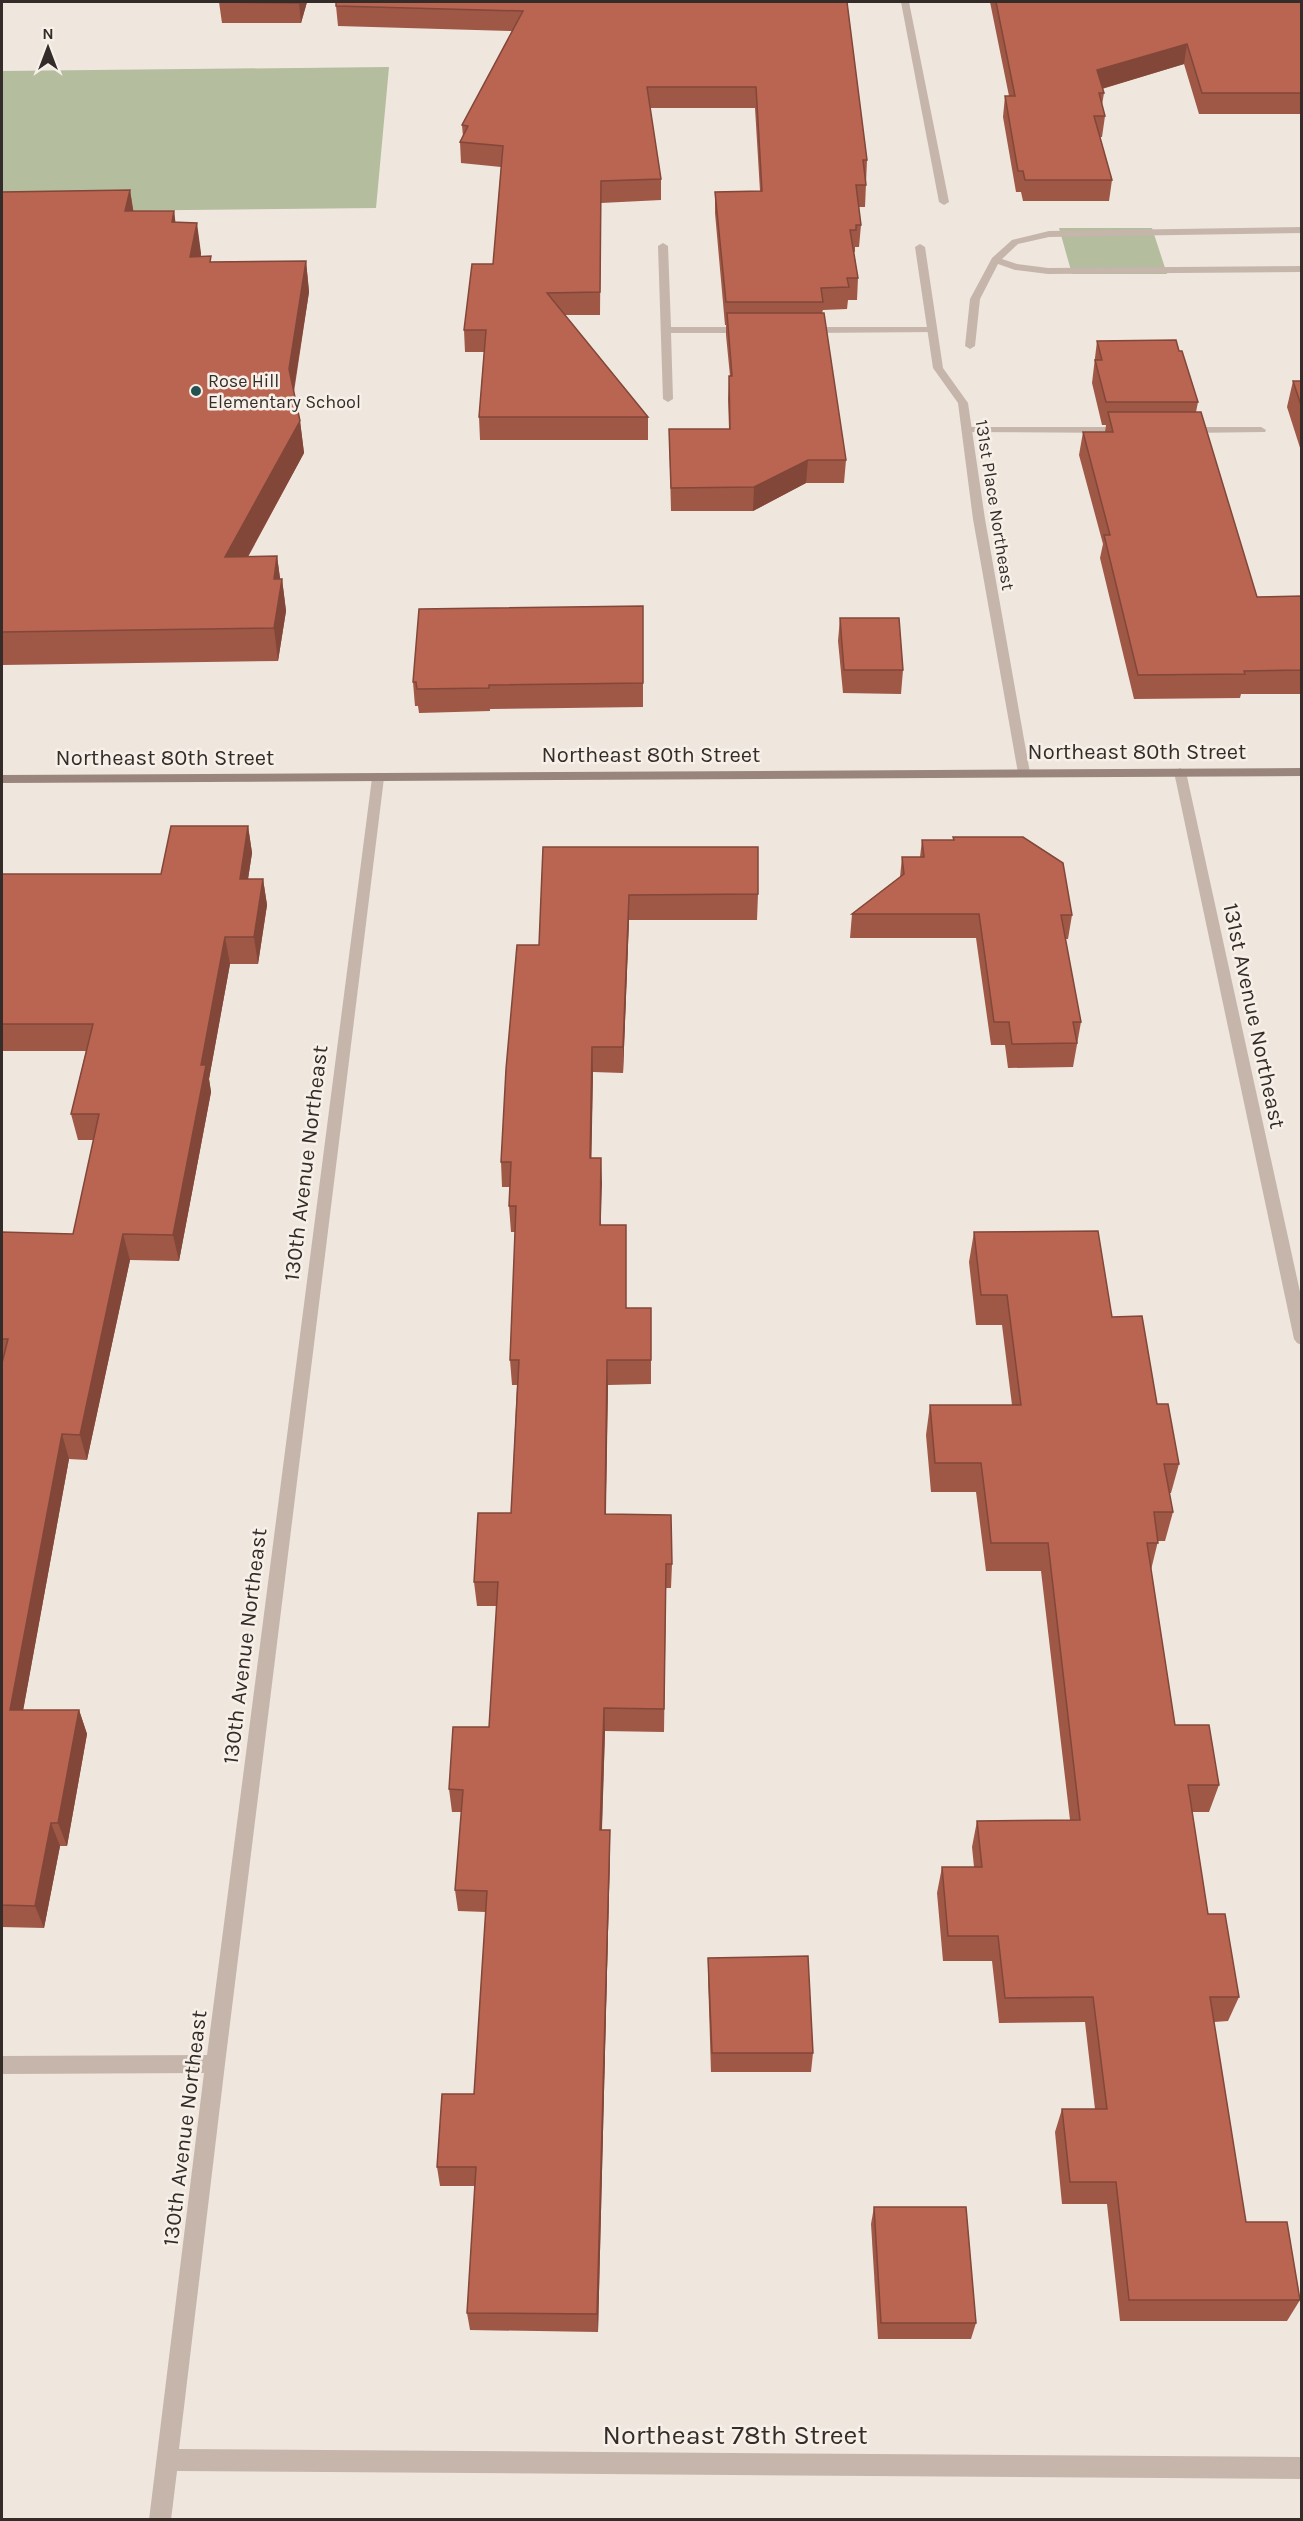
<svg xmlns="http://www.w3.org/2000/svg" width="1303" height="2521" font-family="Karla,sans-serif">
	<rect width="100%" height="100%" fill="#efe6dd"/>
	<!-- green -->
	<g fill="#b4bd9e">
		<path d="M 389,67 L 376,208 L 2,212 L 2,71 Z"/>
		<path d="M 1059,228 L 1152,228 L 1167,274 L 1072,274 Z"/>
	</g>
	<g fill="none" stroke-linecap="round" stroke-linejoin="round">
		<!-- lane -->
		<g fill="#c6b5aa" fill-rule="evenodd">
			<path d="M 1302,227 L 1302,233 L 1049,237 L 1018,244 L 1002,259 L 1017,264 L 1048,268 L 1302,266 L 1302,272 L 1048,274 L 1015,270 L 998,264 L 980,299 L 975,346 L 970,349 L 965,346 L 970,299 L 992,258 L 1012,240 L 1049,231 Z"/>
			<path d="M 663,243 L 668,246 L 671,327 L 747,327 L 752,330 L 747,333 L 671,333 L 673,399 L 668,402 L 663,399 L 658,246 Z"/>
			<path d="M 932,327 L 936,328 L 936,332 L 807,333 L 802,330 L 807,327 Z"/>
			<path d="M 967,427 L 1126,427 L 1131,430 L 1126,433 L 963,432 L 962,430 Z"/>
			<path d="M 1261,427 L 1266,430 L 1265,432 L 1186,433 L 1181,430 L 1186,427 Z"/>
		</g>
		<!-- street -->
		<g fill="#c6b5aa" fill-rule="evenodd">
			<path d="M 901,2 L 909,2 L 949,202 L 944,205 L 939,202 Z"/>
			<path d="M 920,244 L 925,247 L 943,368 L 968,403 L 985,519 L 1030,773 L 1024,777 L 1018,773 L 973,519 L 958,403 L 933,368 L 915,247 Z"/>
			<path d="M 1180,768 L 1186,772 L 1302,1301 L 1302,1345 L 1297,1343 L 1294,1339 L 1174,772 Z"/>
			<path d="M 378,774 L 384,778 L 225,2064 L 179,2449 L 1302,2457 L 1302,2479 L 177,2471 L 171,2520 L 149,2520 L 204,2073 L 2,2074 L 2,2056 L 207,2055 L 372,778 Z"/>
		</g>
		<!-- secondary -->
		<path fill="#99857c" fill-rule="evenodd" d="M 1302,768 L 1302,776 L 2,783 L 2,775 Z"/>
	</g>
	<!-- wall -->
	<g fill="#9f5746">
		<path d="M 219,2 L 307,2 L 301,23 L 222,23 Z"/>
		<path d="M 847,2 L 867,160 L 865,207 L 858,207 L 861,225 L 859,247 L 855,247 L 855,252 L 854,252 L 858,278 L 857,300 L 848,300 L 847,309 L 823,310 L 822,313 L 846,460 L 844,483 L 806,483 L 753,511 L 671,511 L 669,429 L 729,429 L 728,399 L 729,376 L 730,376 L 726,335 L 726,325 L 725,325 L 715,213 L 715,192 L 760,191 L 755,108 L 650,108 L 661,179 L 661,200 L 601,203 L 600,315 L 565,315 L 648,417 L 648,440 L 480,440 L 479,417 L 484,352 L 465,352 L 464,330 L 493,264 L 501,167 L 461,163 L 460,142 L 463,137 L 462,125 L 512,31 L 338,26 L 336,6 Z"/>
		<path d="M 990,2 L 1302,2 L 1302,114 L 1199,114 L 1184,64 L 1102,89 L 1104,93 L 1102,105 L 1105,116 L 1102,137 L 1100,137 L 1112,180 L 1109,201 L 1023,201 L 1021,192 L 1016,192 L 1003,117 L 1005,96 L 1009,96 Z"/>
		<path d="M 130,190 L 133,211 L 174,211 L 175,222 L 201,253 L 201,256 L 211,262 L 306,261 L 309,292 L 294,392 L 300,421 L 304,453 L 248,557 L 277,556 L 280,579 L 282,579 L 286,611 L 278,661 L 2,665 L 2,192 Z"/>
		<path d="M 1097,341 L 1198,402 L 1196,412 L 1257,597 L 1302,596 L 1302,694 L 1241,694 L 1240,698 L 1134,699 L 1100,558 L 1103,544 L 1079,455 L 1083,432 L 1105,432 L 1106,425 L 1102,425 L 1092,383 Z"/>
		<path d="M 1293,381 L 1302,381 L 1302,454 L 1287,407 Z"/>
		<path d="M 643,606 L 643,707 L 490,709 L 490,711 L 419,713 L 418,706 L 415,706 L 413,682 Z"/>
		<path d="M 840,618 L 903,670 L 901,694 L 843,693 L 838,641 Z"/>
		<path d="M 248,826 L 252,853 L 248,879 L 263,879 L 267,905 L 258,964 L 230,964 L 209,1079 L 211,1092 L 179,1261 L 130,1260 L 87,1460 L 69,1459 L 23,1710 L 79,1710 L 87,1734 L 67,1846 L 60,1846 L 44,1928 L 2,1927 L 2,1232 L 73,1234 L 94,1140 L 78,1140 L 71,1114 L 86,1051 L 2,1051 L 2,874 L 161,874 Z"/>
		<path d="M 953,837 L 1072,915 L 1068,939 L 1065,939 L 1081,1022 L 1073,1067 L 1008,1068 L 1005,1045 L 991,1045 L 976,938 L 850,938 L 852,914 L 900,877 L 902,857 L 920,857 L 922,840 L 953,840 Z"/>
		<path d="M 543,847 L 758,894 L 757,920 L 629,920 L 623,1073 L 593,1072 L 591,1158 L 601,1158 L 601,1225 L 626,1225 L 626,1308 L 651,1308 L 651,1384 L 608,1385 L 606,1514 L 672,1564 L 671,1588 L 666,1588 L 664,1732 L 605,1731 L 602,1830 L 610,1830 L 610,1852 L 598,2332 L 470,2330 L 467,2313 L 475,2186 L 440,2186 L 437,2167 L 474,2094 L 486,1912 L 458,1911 L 455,1890 L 462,1812 L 452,1812 L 449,1789 L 489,1727 L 497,1606 L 477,1606 L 474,1582 L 511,1513 L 517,1385 L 512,1385 L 510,1360 L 515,1232 L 511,1232 L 509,1206 L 510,1187 L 502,1187 L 501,1162 L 539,945 Z"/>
		<path d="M 974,1232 L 1112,1317 L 1157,1404 L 1179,1464 L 1171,1493 L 1169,1493 L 1173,1512 L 1165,1541 L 1158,1541 L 1151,1570 L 1175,1725 L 1219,1785 L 1209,1812 L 1192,1812 L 1208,1914 L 1239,1997 L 1228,2021 L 1214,2022 L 1246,2222 L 1300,2300 L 1287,2321 L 1120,2321 L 1107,2204 L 1062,2204 L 1055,2132 L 1062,2109 L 1095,2109 L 1085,2022 L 999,2023 L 992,1961 L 943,1961 L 937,1893 L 942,1867 L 974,1867 L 972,1847 L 977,1821 L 1070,1820 L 1041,1571 L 986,1571 L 976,1492 L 931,1492 L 926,1435 L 930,1405 L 1012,1405 L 1002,1325 L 976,1325 L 969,1262 Z"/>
		<path d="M 708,1958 L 813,2053 L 811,2072 L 711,2072 L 708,1977 Z"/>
		<path d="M 874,2207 L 976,2323 L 971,2339 L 878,2339 L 871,2224 Z"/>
	</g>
	<!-- shaded-wall -->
	<g fill="#824739">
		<path d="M 300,2 L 307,2 L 301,23 L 299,3 Z"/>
		<path d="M 1187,44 L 1184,64 L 1094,91 L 1097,70 Z"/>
		<path d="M 130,190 L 135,221 L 125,211 Z"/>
		<path d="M 174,211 L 178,241 L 172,222 Z"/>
		<path d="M 197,223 L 201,253 L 194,287 L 190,257 Z"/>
		<path d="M 306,261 L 309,292 L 292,400 L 289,369 Z"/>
		<path d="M 300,421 L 304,453 L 230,589 L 225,557 Z"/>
		<path d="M 808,460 L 806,483 L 753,511 L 754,487 Z"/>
		<path d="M 277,556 L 281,585 L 282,579 L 286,611 L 278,661 L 274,628 L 274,579 Z"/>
		<path d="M 248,826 L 252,853 L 244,905 L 240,879 Z"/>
		<path d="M 263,879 L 267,905 L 258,964 L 254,937 Z"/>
		<path d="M 629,895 L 629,920 L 623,1073 L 623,1047 Z"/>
		<path d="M 225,937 L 230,964 L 209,1079 L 211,1092 L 179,1261 L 173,1235 L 201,1065 Z"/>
		<path d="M 592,1047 L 593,1072 L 591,1183 L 590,1158 Z"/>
		<path d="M 601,1158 L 602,1183 L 600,1250 L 600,1225 Z"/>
		<path d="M 123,1234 L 130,1260 L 87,1460 L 80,1435 Z"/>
		<path d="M 607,1360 L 608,1385 L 605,1538 L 605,1514 Z"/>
		<path d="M 62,1434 L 69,1459 L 19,1733 L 10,1710 Z"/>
		<path d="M 604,1708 L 605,1731 L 601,1852 L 600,1830 Z"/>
		<path d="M 79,1710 L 87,1734 L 67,1846 L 58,1823 Z"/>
		<path d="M 51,1823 L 60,1846 L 44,1928 L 35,1906 Z"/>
		<path d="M 610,1830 L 610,1852 L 598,2332 L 597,2314 Z"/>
	</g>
	<!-- building -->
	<g fill="#b96551" stroke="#824739" stroke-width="1.5">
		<path d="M 219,2 L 300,2 L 299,3 Z"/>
		<path d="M 336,2 L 847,2 L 867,160 L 863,160 L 866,185 L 856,185 L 861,225 L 856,225 L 856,230 L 850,230 L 858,278 L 847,278 L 849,287 L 821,288 L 823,302 L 726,302 L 715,192 L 762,191 L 756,87 L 647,87 L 661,179 L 601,181 L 600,292 L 547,293 L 648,417 L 479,417 L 486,330 L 464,330 L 472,264 L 493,264 L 503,146 L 460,142 L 468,126 L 462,125 L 523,11 L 336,6 Z"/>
		<path d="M 996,2 L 1302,2 L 1302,93 L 1202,93 L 1187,44 L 1097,70 L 1104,93 L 1099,93 L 1105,116 L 1094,116 L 1112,180 L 1025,180 L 1023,171 L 1018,171 L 1005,96 L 1015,96 Z"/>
		<path d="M 130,190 L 125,211 L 174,211 L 172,222 L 197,223 L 190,257 L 211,256 L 210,262 L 306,261 L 289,369 L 300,421 L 225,557 L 277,556 L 274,579 L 282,579 L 274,628 L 2,632 L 2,192 Z"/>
		<path d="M 727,313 L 824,313 L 846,460 L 808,460 L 754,487 L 671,488 L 669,429 L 730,429 L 729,376 L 732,376 Z"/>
		<path d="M 1176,340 L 1179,351 L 1182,351 L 1198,402 L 1106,402 L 1095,360 L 1102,360 L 1097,341 Z"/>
		<path d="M 1293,381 L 1302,381 L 1302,408 Z"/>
		<path d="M 1108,412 L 1201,412 L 1257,597 L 1302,596 L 1302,670 L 1244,671 L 1245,674 L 1138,675 L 1104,535 L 1110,535 L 1083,432 L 1113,432 Z"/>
		<path d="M 643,606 L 643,683 L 489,685 L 489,688 L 417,689 L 416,682 L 413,682 L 419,609 Z"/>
		<path d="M 840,618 L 899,618 L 903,670 L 844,670 Z"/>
		<path d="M 171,826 L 248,826 L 240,879 L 263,879 L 254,937 L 225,937 L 201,1065 L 206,1065 L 173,1235 L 123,1234 L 80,1435 L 62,1434 L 10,1710 L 79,1710 L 58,1823 L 51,1823 L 35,1906 L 2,1905 L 2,1363 L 8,1339 L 2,1339 L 2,1232 L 73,1234 L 99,1114 L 71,1114 L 93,1024 L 2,1024 L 2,874 L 161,874 Z"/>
		<path d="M 953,837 L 1023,837 L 1063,863 L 1072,915 L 1061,915 L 1081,1022 L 1073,1022 L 1077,1043 L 1012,1044 L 1009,1022 L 994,1022 L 979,914 L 852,914 L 904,874 L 902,857 L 924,857 L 922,840 L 954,840 Z"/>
		<path d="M 543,847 L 758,847 L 758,894 L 629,895 L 623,1047 L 592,1047 L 590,1158 L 601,1158 L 600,1225 L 626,1225 L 626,1308 L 651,1308 L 651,1360 L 607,1360 L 605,1514 L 671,1515 L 672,1564 L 666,1564 L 664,1709 L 604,1708 L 600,1830 L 610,1830 L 597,2314 L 467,2313 L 476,2167 L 437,2167 L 442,2094 L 474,2094 L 487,1891 L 455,1890 L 463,1790 L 449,1789 L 453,1727 L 489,1727 L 498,1582 L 474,1582 L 478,1513 L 511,1513 L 519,1360 L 510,1360 L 516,1206 L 509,1206 L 511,1162 L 501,1162 L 506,1069 L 517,945 L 539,945 Z"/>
		<path d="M 1098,1231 L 1112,1317 L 1142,1316 L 1157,1404 L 1168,1404 L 1179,1464 L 1164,1464 L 1173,1512 L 1154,1512 L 1158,1543 L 1147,1543 L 1175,1725 L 1209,1725 L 1219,1785 L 1188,1785 L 1208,1914 L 1225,1914 L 1239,1997 L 1210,1997 L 1246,2222 L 1287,2222 L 1300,2300 L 1129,2300 L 1116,2182 L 1070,2182 L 1062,2109 L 1107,2109 L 1093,1997 L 1005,1998 L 998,1936 L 948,1936 L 942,1867 L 982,1867 L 977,1821 L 1080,1820 L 1048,1543 L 991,1543 L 981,1463 L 935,1463 L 930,1405 L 1021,1405 L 1007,1295 L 981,1295 L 974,1232 Z"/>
		<path d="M 808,1956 L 813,2053 L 712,2053 L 708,1958 Z"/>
		<path d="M 874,2207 L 966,2207 L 976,2323 L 881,2323 Z"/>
	</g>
	<!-- markers -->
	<circle fill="#235151" stroke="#f7f0e9" stroke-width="2" cx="196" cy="391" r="6"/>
	<g text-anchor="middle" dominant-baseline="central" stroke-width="5" stroke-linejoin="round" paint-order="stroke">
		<!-- far-poi labels -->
		<g font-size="18" fill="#342c29" stroke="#f7f0e9" text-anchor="start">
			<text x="208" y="381">Rose Hill<tspan x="208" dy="21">Elementary School</tspan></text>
		</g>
		<!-- far-street labels -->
		<g font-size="18" fill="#342c29" stroke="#f7f0e9">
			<text transform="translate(995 505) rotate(81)">131st Place Northeast</text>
		</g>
		<!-- street labels -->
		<g font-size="22" fill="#342c29" stroke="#f7f0e9">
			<text x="1137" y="752">Northeast 80th Street</text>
			<text x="651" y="755">Northeast 80th Street</text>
			<text x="165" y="758">Northeast 80th Street</text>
			<text transform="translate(1254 1016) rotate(78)">131st Avenue Northeast</text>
			<text transform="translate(306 1163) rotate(-83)">130th Avenue Northeast</text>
			<text transform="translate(245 1646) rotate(-83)">130th Avenue Northeast</text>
			<text transform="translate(185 2128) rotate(-83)">130th Avenue Northeast</text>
		</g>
		<!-- near-street labels -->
		<g font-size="27" fill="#342c29" stroke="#f7f0e9">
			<text x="735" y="2435">Northeast 78th Street</text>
		</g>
	</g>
	<!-- border -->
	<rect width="1303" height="2521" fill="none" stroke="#342c29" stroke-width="6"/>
	<!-- north arrow -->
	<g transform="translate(48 48)" stroke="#f7f0e9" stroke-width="4.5" paint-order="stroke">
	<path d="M0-4.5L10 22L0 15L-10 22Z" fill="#342c29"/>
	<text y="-9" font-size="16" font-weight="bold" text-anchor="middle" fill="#342c29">N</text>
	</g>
</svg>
